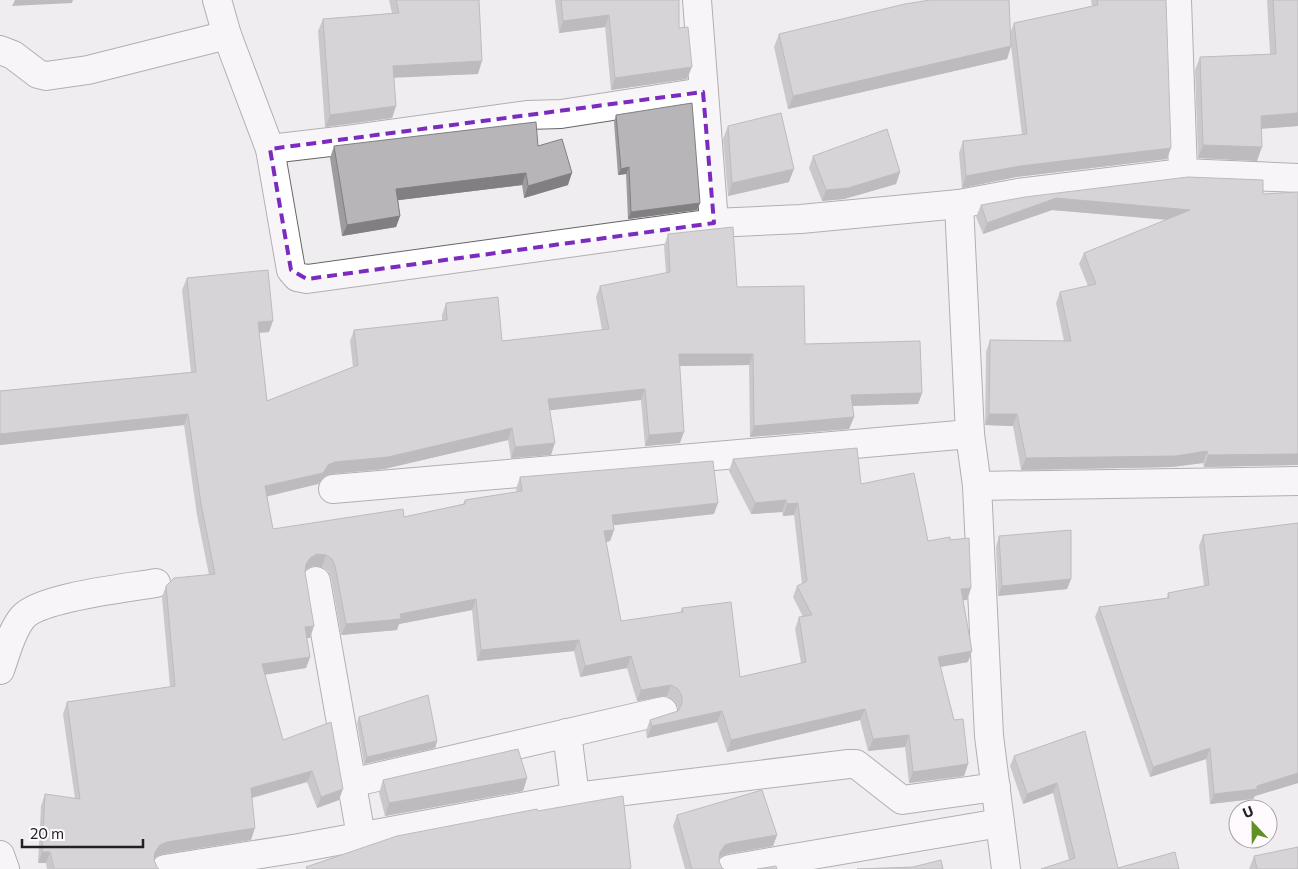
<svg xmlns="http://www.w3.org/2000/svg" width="1298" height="869" font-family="Commissioner,sans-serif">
	<rect width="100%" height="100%" fill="#f0edf0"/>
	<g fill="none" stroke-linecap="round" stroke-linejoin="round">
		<!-- minor casing -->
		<g stroke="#676467" stroke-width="30">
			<g id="minor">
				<path d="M 217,0 L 227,35 L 270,149 L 291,270 L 297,277 L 307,279 L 714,223"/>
				<path d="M 697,0 L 714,223 L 801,219 L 959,204 L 970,434 L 977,486 L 989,736 L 1006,869"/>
				<path d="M 0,50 L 13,55 L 38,74 L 46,76 L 88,70 L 227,35"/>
				<path d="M 270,149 L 347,140 L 527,115 L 561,114 L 703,92"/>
				<path d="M 1183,173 L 1298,178"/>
				<path d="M 959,204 L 1018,193 L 1183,173 L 1177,0"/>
				<path d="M 977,486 L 1298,481"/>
				<path d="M 333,489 L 970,434"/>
				<path d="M 316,581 L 361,836"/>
				<path d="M 0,670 C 6,654 11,631 23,617 C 41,597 127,588 156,583"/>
				<path d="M 567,733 L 575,797"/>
				<path d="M 351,783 L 663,711"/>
				<path d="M 0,855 L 5,869"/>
				<path d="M 165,869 L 299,848 L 575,797 L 849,764 L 856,764 L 902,800 L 996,787"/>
				<path d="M 730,869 L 1000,823"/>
			</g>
		</g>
		<!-- minor -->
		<use href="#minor" stroke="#fff" stroke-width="28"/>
	</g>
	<!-- wall -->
	<g fill="#9e9c9e">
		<path d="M 389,0 L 479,0 L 478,74 L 394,77 L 396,106 L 392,118 L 325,127 L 318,31 L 323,19 L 392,13 Z"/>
		<path d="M 555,0 L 679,0 L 679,28 L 687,79 L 611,90 L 605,27 L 559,33 Z"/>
		<path d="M 1091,0 L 1166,0 L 1167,159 L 1016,177 L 962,188 L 959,153 L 963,141 L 1022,135 L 1011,46 L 1007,59 L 788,109 L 774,47 L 779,34 L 1011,31 L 1014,23 L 1092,6 Z"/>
		<path d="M 1267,0 L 1298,0 L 1298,126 L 1261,129 L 1257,161 L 1198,158 L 1195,70 L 1200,57 L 1270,54 Z"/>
		<path d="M 616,115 L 700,203 L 697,210 L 628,219 L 626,174 L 618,175 L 614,122 Z"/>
		<path d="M 728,126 L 789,182 L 728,196 L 723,139 Z"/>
		<path d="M 334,146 L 538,146 L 568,185 L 524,198 L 522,185 L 398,200 L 400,216 L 396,227 L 342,236 L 330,158 Z"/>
		<path d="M 813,156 L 900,172 L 896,184 L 844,199 L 822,201 L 809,168 Z"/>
		<path d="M 1298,192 L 1298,465 L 1204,467 L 1203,463 L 1172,467 L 1021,470 L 1013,426 L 985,425 L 986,352 L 990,340 L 1064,341 L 1056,303 L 1060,292 L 1088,286 L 1079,264 L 1084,253 L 1166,220 L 1052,210 L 983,234 L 976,217 L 981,205 L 1263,194 Z"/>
		<path d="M 668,234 L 737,287 L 805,344 L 922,393 L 918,404 L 852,406 L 854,417 L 849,429 L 750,437 L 749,365 L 680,366 L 680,443 L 645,446 L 641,400 L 550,410 L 551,455 L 511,458 L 508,440 L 384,469 L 331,474 L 324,477 L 318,484 L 267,496 L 273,529 L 404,517 L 463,504 L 465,500 L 517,492 L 516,489 L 520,477 L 714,514 L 613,525 L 614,530 L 610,541 L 606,542 L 621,621 L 680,613 L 682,608 L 740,677 L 801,663 L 795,629 L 799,617 L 803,617 L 793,597 L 797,586 L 802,584 L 794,515 L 783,516 L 782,512 L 751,514 L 729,471 L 733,459 L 861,484 L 928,541 L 950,540 L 971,588 L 967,600 L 963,600 L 968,662 L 940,667 L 954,720 L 968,764 L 964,776 L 909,783 L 905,747 L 868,751 L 860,720 L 727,752 L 717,722 L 647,738 L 646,731 L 650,720 L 678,711 L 678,707 L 674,700 L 667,696 L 637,701 L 627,668 L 580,677 L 574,651 L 477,661 L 472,610 L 399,624 L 397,630 L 341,635 L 331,578 L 328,571 L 322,567 L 313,566 L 305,570 L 310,638 L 307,638 L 310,657 L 306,668 L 265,674 L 283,740 L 339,800 L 317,808 L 307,782 L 252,798 L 251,840 L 163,854 L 156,857 L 154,859 L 154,860 L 157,867 L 159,869 L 47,869 L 46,863 L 38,863 L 41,806 L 45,794 L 75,799 L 63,714 L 67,702 L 170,687 L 162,597 L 166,586 L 209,575 L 197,515 L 184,425 L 0,445 L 0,391 L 191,372 L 182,290 L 187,278 L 269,332 L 259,333 L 267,401 L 353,367 L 350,341 L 354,330 L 442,321 L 442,315 L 446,303 L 502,341 L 602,330 L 596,297 L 600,286 L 666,273 L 664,246 Z"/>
		<path d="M 1298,523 L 1298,783 L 1255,796 L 1253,799 L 1210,804 L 1206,759 L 1150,777 L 1095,617 L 1099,607 L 1167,598 L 1168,593 L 1204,586 L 1199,546 L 1203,535 Z"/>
		<path d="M 999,536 L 1071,579 L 1067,589 L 998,596 L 996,547 Z"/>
		<path d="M 359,717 L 437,741 L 435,748 L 364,764 L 357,723 Z"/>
		<path d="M 1085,731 L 1118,868 L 1041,869 L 1069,860 L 1053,793 L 1023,804 L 1010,766 L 1014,756 Z"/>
		<path d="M 527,778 L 523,791 L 385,816 L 379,793 L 383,780 Z"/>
		<path d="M 677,815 L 777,835 L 773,846 L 727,854 L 720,857 L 719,859 L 719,861 L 722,868 L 724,869 L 685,869 L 673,826 Z"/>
		<path d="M 1254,856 L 1298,869 L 1249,869 Z"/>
	</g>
	<!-- shaded-wall -->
	<g fill="#817f81">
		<path d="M 15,0 L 73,0 L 72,3 L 12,6 Z"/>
		<path d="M 609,15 L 605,27 L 559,33 L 563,21 Z"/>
		<path d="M 1011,46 L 1007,59 L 788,109 L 793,96 Z"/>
		<path d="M 482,61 L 478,74 L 389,78 L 393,66 Z"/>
		<path d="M 692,67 L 687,79 L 611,90 L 615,78 Z"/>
		<path d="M 396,106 L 392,118 L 325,127 L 330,115 Z"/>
		<path d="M 1298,113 L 1298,126 L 1256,129 L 1261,116 Z"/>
		<path d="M 1203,145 L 1262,147 L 1257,161 L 1198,158 Z"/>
		<path d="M 1171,148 L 1167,159 L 1016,177 L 962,188 L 966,176 L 1020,166 Z"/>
		<path d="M 629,167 L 626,174 L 618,175 L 621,169 Z"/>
		<path d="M 794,169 L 789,182 L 728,196 L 732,183 Z"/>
		<path d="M 900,172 L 896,184 L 844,199 L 822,201 L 826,190 Z"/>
		<path d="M 526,173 L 522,185 L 392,201 L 396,189 Z"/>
		<path d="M 572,173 L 568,185 L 524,198 L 528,186 Z"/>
		<path d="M 1056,198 L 1190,210 L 1186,221 L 1052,210 L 983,234 L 987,223 Z"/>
		<path d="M 700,203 L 697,210 L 628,219 L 631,212 Z"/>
		<path d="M 400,216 L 396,227 L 342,236 L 347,225 Z"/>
		<path d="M 273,321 L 269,332 L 254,333 L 258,322 Z"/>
		<path d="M 679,354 L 753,354 L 749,365 L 675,366 Z"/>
		<path d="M 645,389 L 641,400 L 544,411 L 548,399 Z"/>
		<path d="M 922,393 L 918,404 L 847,406 L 851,395 Z"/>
		<path d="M 188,414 L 184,425 L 0,445 L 0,434 Z"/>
		<path d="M 989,414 L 1017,414 L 1013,426 L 985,425 Z"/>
		<path d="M 854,417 L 849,429 L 750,437 L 754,426 Z"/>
		<path d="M 512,428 L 508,440 L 384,469 L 331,474 L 324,477 L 318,484 L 261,498 L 265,486 L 335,462 Z"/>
		<path d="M 684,432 L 680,443 L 645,446 L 649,435 Z"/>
		<path d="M 555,443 L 551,455 L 511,458 L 515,447 Z"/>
		<path d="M 1207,451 L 1203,463 L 1172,467 L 1021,470 L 1026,458 Z"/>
		<path d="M 1298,454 L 1298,465 L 1204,467 L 1208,455 Z"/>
		<path d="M 786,500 L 782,512 L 751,514 L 755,503 Z"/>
		<path d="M 718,503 L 714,514 L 607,526 L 612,515 Z"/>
		<path d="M 798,503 L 794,515 L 783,516 L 787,504 Z"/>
		<path d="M 614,530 L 610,541 L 600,543 L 604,531 Z"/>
		<path d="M 317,554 L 326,555 L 322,567 L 313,566 L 306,569 L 302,575 L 306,564 L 310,558 Z"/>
		<path d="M 1071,579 L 1067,589 L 998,596 L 1002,586 Z"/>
		<path d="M 971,588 L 967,600 L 957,601 L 961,589 Z"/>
		<path d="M 476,599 L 472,610 L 399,624 L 397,630 L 341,635 L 346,624 Z"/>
		<path d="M 314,626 L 310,638 L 301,638 L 305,627 Z"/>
		<path d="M 579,640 L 574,651 L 477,661 L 481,650 Z"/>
		<path d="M 972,651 L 968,662 L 934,668 L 938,657 Z"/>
		<path d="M 631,656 L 627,668 L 580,677 L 585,666 Z"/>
		<path d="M 310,657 L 306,668 L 258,676 L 262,664 Z"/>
		<path d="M 671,685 L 667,696 L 637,701 L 641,690 Z"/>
		<path d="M 865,709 L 860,720 L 727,752 L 731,740 Z"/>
		<path d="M 722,711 L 717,722 L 647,738 L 652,726 Z"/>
		<path d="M 909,735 L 905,747 L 868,751 L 873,739 Z"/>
		<path d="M 437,741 L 435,748 L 364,764 L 367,757 Z"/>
		<path d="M 1210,748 L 1206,759 L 1150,777 L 1153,767 Z"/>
		<path d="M 968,764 L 964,776 L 909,783 L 913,772 Z"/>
		<path d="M 312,771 L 307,782 L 247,799 L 251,788 Z"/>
		<path d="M 1298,773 L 1298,783 L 1255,796 L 1253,799 L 1210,804 L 1214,794 L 1257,786 Z"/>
		<path d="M 527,778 L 523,791 L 385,816 L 389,803 Z"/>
		<path d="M 1057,783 L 1053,793 L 1023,804 L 1027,794 Z"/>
		<path d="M 343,789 L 339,800 L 317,808 L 321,797 Z"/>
		<path d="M 255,828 L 251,840 L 163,854 L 156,857 L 151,863 L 155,852 L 160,845 L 167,842 Z"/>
		<path d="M 777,835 L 773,846 L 727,854 L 720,857 L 716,863 L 720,852 L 725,845 L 731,843 Z"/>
		<path d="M 42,852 L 50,852 L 46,863 L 38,863 Z"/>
	</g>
	<!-- building -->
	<g fill="#b8b5b8" stroke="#817f81">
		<path d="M 396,0 L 479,0 L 482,61 L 393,66 L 396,106 L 330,115 L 323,19 L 399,13 Z"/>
		<path d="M 561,0 L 679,0 L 679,28 L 688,27 L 692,67 L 615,78 L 609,15 L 563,21 Z"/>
		<path d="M 930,0 L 1009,0 L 1011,46 L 793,96 L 779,34 L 905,4 Z"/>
		<path d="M 1097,0 L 1166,0 L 1171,148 L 1020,166 L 966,176 L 963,141 L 1027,134 L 1014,23 L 1098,5 Z"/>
		<path d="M 1273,0 L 1298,0 L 1298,113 L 1261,116 L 1262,147 L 1203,145 L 1200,57 L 1276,54 Z"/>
		<path d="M 692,103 L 700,203 L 631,212 L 629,167 L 621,169 L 616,115 Z"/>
		<path d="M 781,113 L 794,169 L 732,183 L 728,126 Z"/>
		<path d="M 536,122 L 538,146 L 562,139 L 572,173 L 528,186 L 526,173 L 396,189 L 400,216 L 347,225 L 334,146 Z"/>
		<path d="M 887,129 L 900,172 L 848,188 L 826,190 L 813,156 Z"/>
		<path d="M 1188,177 L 1263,180 L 1263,194 L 1298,192 L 1298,454 L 1208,455 L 1207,451 L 1176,456 L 1026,458 L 1017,414 L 989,414 L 990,340 L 1071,341 L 1060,292 L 1096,284 L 1084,253 L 1190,210 L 1056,198 L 987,223 L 981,205 L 1025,197 Z"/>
		<path d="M 733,227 L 737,287 L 804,286 L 805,344 L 920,341 L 922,393 L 851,395 L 854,417 L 754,426 L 753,354 L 679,354 L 684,432 L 649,435 L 645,389 L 548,399 L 555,443 L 515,447 L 512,428 L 388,457 L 335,462 L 328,465 L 323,473 L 265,486 L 273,529 L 403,509 L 404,517 L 465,504 L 465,500 L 522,491 L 520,477 L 713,461 L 718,503 L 612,515 L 614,530 L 604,531 L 621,621 L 683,612 L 682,608 L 731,602 L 740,677 L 806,662 L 799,617 L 812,615 L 797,586 L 807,581 L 798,503 L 787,504 L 786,500 L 755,503 L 733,459 L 857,448 L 861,484 L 914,473 L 928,541 L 950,537 L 950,540 L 969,538 L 971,588 L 961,589 L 972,651 L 938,657 L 954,720 L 963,719 L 968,764 L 913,772 L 909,735 L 873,739 L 865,709 L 731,740 L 722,711 L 652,726 L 650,720 L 678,711 L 682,704 L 682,696 L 678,689 L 671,685 L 641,690 L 631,656 L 585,666 L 579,640 L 481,650 L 476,599 L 400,614 L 401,619 L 346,624 L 335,566 L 332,559 L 326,555 L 317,554 L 310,558 L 306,564 L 305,572 L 314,626 L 305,627 L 310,657 L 262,664 L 283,740 L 331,722 L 343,789 L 321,797 L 312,771 L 251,788 L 255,828 L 167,842 L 160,845 L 155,852 L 154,860 L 157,867 L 159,869 L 54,869 L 50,852 L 42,852 L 45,794 L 80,799 L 67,702 L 175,686 L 166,586 L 174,578 L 215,574 L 201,504 L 188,414 L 0,434 L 0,391 L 196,372 L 187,278 L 268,270 L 273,321 L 258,322 L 267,401 L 358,365 L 354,330 L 447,320 L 446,303 L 498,297 L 502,341 L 609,329 L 600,286 L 670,272 L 668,234 Z"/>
		<path d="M 1298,523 L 1298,773 L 1257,786 L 1257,789 L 1214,794 L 1210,748 L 1153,767 L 1099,607 L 1169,598 L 1168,593 L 1209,585 L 1203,535 Z"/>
		<path d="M 1071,530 L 1071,579 L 1002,586 L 999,536 Z"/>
		<path d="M 428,695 L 437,741 L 367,757 L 359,717 Z"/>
		<path d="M 1085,731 L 1118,868 L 1175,852 L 1179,869 L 1041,869 L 1075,858 L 1057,783 L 1027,794 L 1014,756 Z"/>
		<path d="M 518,749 L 527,778 L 389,803 L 383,780 Z"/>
		<path d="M 762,790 L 777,835 L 731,843 L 725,845 L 720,852 L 719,861 L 722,868 L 724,869 L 692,869 L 677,815 Z"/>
		<path d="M 623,796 L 631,868 L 628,869 L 307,869 L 306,867 L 397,836 L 537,809 L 538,811 Z"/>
		<path d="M 1298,847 L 1298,869 L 1257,869 L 1254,856 Z"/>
		<path d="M 941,860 L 943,869 L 857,869 L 913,867 Z"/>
		<path d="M 776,866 L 777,869 L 757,869 Z"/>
	</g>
	<!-- marked area -->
	<path d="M0 0H1298V869H0ZM 703,92 L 714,223 L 307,279 L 291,270 L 270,149 Z" fill="#f0edf0" fill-opacity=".55" fill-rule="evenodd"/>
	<path fill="none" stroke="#7b2cbf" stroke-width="4" stroke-dasharray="10 6" stroke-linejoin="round" d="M 703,92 L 714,223 L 307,279 L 291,270 L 270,149 Z"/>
	<!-- north arrow -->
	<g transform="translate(1253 824) rotate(338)"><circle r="24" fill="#fefafe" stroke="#a6a3a6"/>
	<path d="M0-4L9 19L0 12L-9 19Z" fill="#639022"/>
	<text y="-8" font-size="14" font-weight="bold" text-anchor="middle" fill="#212022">U</text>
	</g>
	<!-- scale -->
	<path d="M22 839v8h121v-8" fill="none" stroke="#212022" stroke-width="2.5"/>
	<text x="30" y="839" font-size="15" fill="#212022" stroke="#fefafe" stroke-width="4" paint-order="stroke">20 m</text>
</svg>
